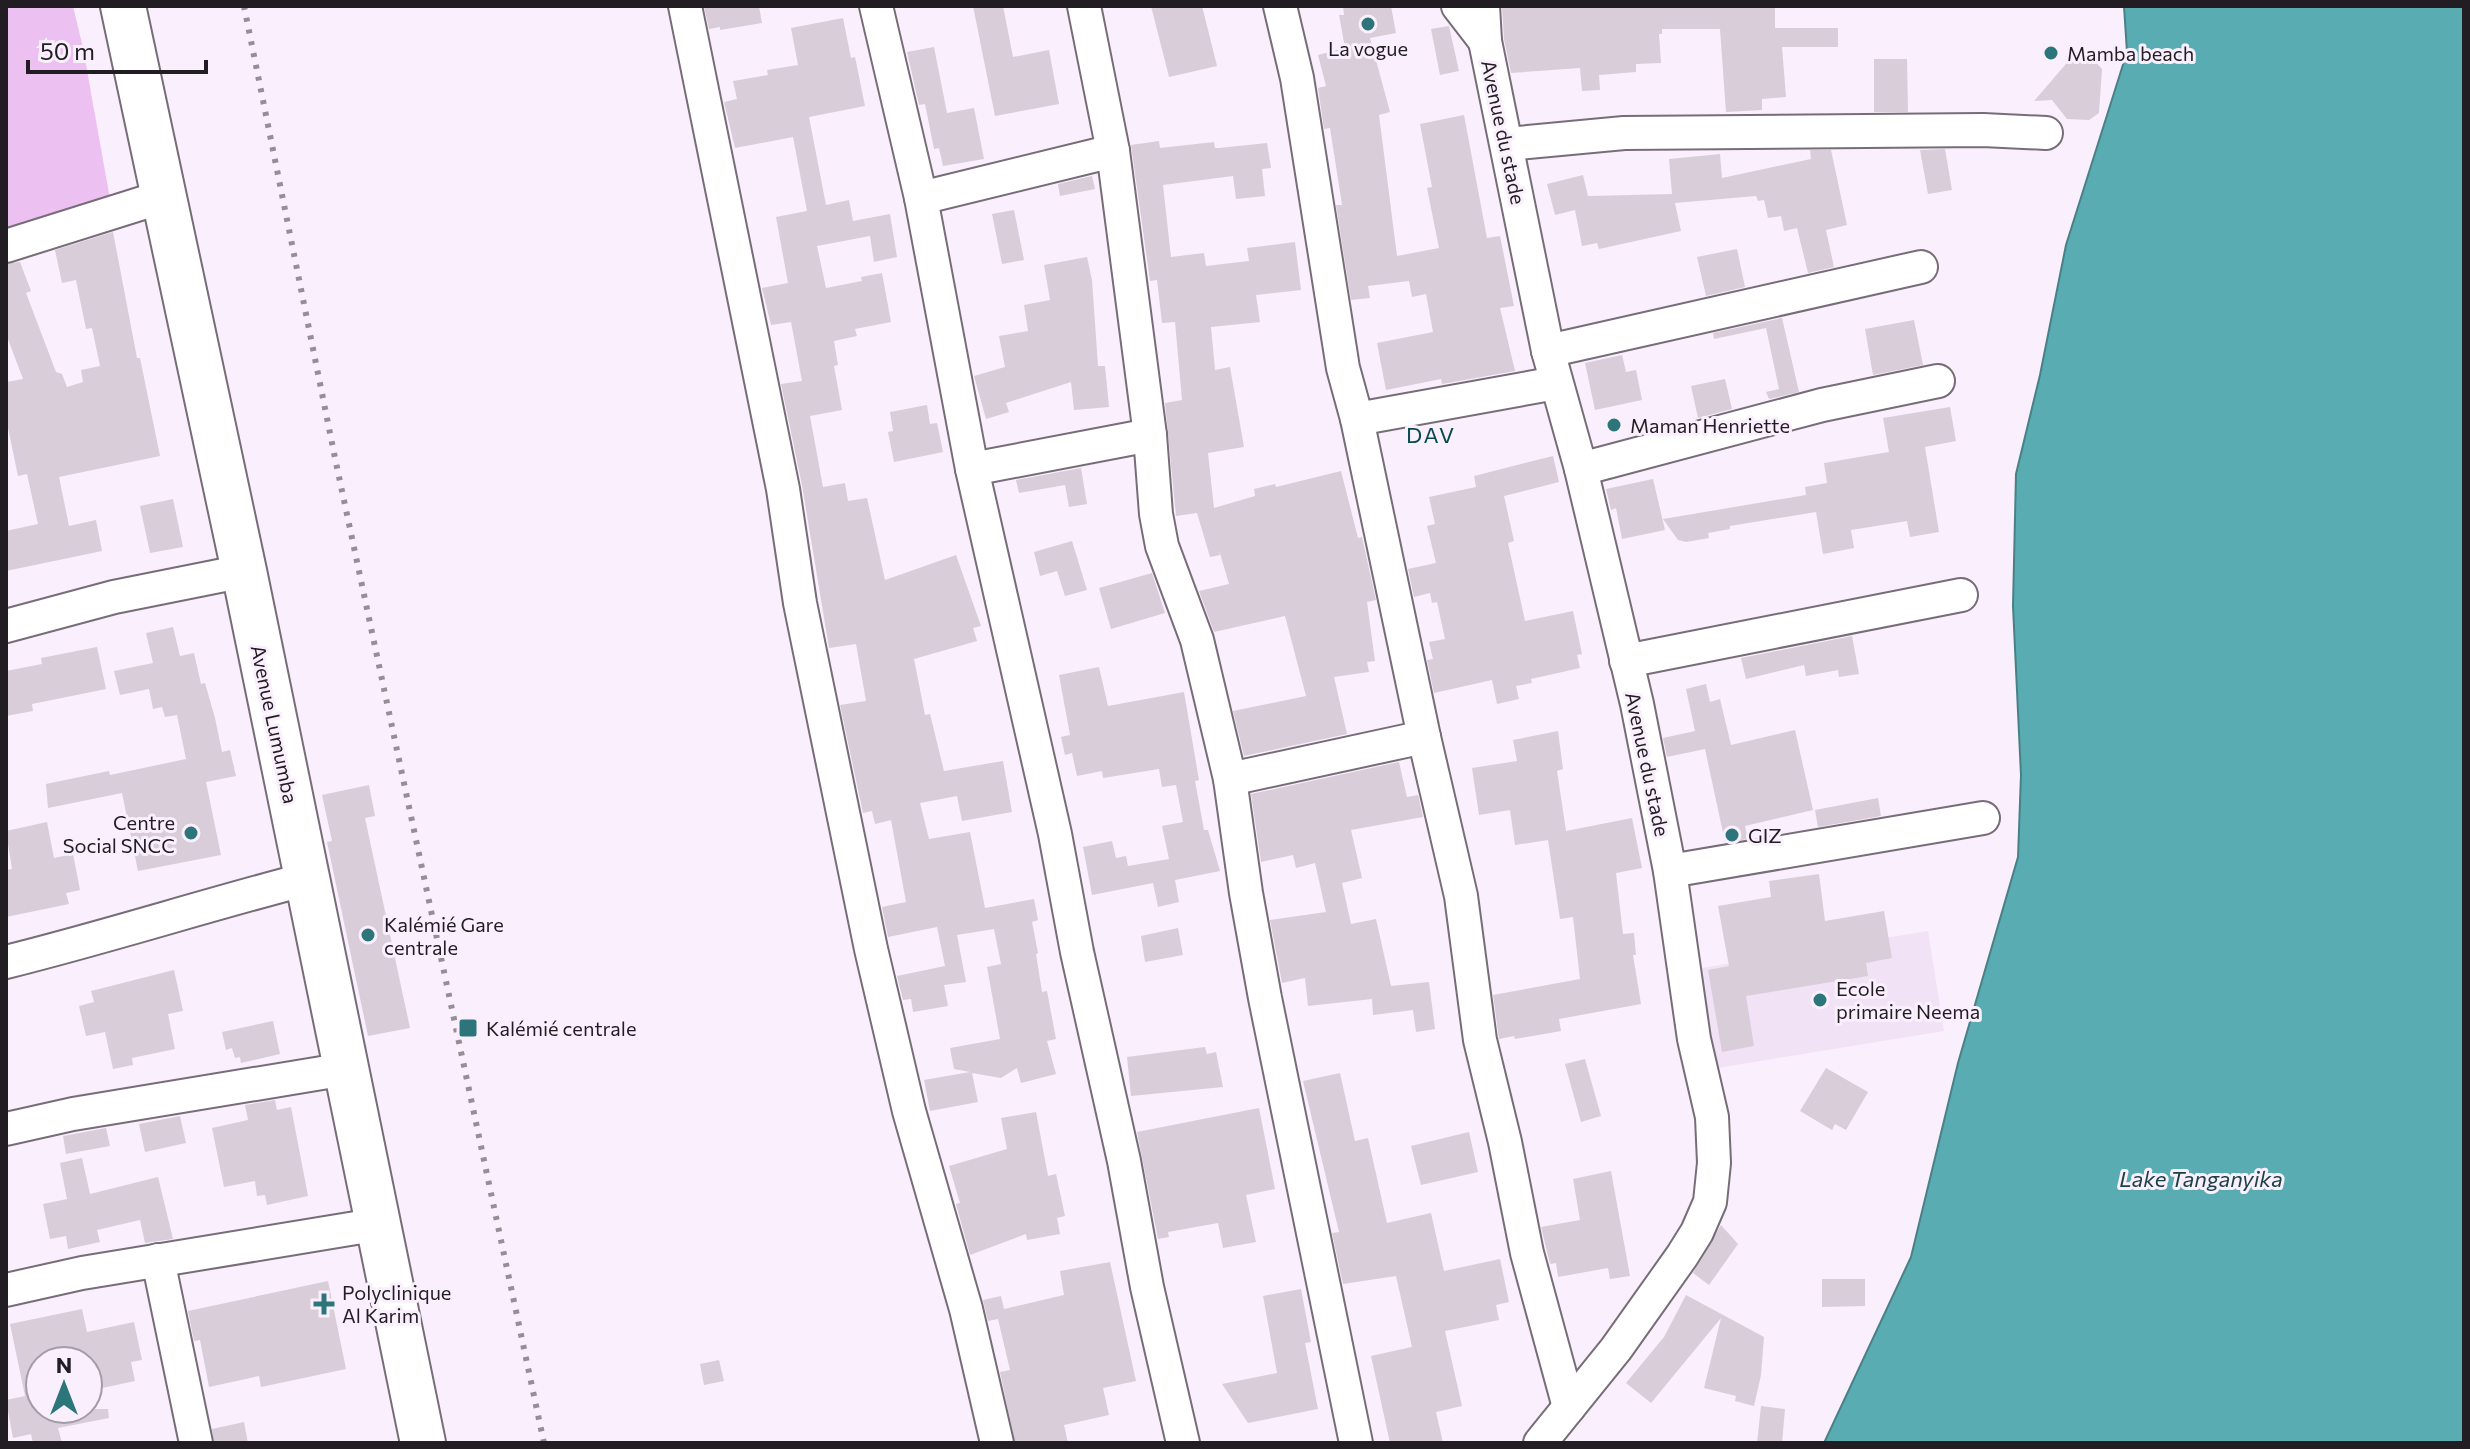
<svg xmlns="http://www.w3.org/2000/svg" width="2470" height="1449" font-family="Commissioner,sans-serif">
	<rect width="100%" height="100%" fill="#faeffc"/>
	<!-- built -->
	<path fill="#f2e2f5" d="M 1928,931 L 1944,1031 L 1711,1069 L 1695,969 Z"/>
	<!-- green -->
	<path fill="#ecc1f1" d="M 6,6 L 73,6 L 83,48 L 110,199 L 6,234 Z"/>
	<!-- water -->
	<path fill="#59acb2" stroke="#488187" stroke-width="2" d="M 2124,6 L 2464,6 L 2464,1443 L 1824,1443 L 1911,1257 L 1958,1063 L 2018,857 L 2021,775 L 2013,606 L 2016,474 L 2040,375 L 2066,245 L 2127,52 Z"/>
	<!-- building -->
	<g fill="#d8cdd9">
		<path d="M 704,6 L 759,6 L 762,23 L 720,30 L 720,27 L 709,29 Z"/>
		<path d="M 973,6 L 1003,6 L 1013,57 L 1049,50 L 1059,104 L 995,116 Z"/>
		<path d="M 1151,6 L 1202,6 L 1217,66 L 1169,77 Z"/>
		<path d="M 1343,6 L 1391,6 L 1396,33 L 1370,38 L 1390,112 L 1379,115 L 1397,256 L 1439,248 L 1427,188 L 1432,187 L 1420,124 L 1464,115 L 1487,238 L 1500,236 L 1514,306 L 1500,308 L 1515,371 L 1442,384 L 1441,379 L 1386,390 L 1377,343 L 1433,332 L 1426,294 L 1412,297 L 1409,281 L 1368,286 L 1370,298 L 1351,300 L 1336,205 L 1342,205 L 1330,128 L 1324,129 L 1318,88 L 1326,86 L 1318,55 L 1345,48 L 1339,15 L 1344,15 Z"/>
		<path d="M 1502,6 L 1775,6 L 1775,28 L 1838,28 L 1838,47 L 1782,47 L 1786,97 L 1762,99 L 1762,110 L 1726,112 L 1720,29 L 1662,29 L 1662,34 L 1659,34 L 1661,63 L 1636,64 L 1636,72 L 1599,75 L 1600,90 L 1582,91 L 1580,68 L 1511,73 L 1504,39 Z"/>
		<path d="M 843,18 L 851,58 L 855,57 L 865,106 L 809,117 L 826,205 L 849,200 L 853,221 L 890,214 L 897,257 L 874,262 L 870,236 L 817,246 L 826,288 L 862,281 L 861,277 L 882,273 L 891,322 L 855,329 L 857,336 L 834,341 L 838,365 L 834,366 L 842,410 L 810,416 L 823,487 L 845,483 L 848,501 L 867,498 L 885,580 L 956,555 L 981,626 L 973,628 L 977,641 L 914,659 L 925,715 L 930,714 L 944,771 L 1003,761 L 1012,812 L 962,821 L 957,796 L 920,803 L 929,839 L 970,832 L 985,908 L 1034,899 L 1038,920 L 1032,922 L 1038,953 L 1036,954 L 1042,992 L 1047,991 L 1056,1039 L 1047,1041 L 1056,1074 L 1021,1083 L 1017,1068 L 1001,1078 L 972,1073 L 978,1102 L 930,1111 L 924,1080 L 970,1072 L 954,1069 L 950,1048 L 1000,1039 L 987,967 L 1001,964 L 994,929 L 957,935 L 966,982 L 944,985 L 948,1006 L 913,1012 L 911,999 L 903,1000 L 897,976 L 945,966 L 937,927 L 888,937 L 882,907 L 906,902 L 891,820 L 875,824 L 872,811 L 863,813 L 840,705 L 866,701 L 856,644 L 829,648 L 802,485 L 781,384 L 802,381 L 791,322 L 771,325 L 762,288 L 788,283 L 776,217 L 807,211 L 793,137 L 735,148 L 724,102 L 737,99 L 733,81 L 768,75 L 767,70 L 798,65 L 791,28 Z"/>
		<path d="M 1449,26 L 1459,71 L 1440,75 L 1431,29 Z"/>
		<path d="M 934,47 L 947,113 L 974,108 L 984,159 L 943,166 L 939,148 L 934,149 L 925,104 L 919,105 L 907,52 Z"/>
		<path d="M 2072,57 L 2093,59 L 2102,69 L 2099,113 L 2089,120 L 2067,119 L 2052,100 L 2034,101 Z"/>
		<path d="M 1874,59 L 1907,59 L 1908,112 L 1874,112 Z"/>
		<path d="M 1159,141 L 1160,148 L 1214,142 L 1215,148 L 1219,148 L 1267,143 L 1271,168 L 1262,169 L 1265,196 L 1236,199 L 1233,176 L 1163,185 L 1171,257 L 1204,253 L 1206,266 L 1249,261 L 1247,248 L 1295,242 L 1301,290 L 1256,295 L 1260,322 L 1211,327 L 1215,370 L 1230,367 L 1244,447 L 1208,453 L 1214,508 L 1255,496 L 1254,489 L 1275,484 L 1276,487 L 1341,471 L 1358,538 L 1362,537 L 1376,600 L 1367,602 L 1375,661 L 1367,662 L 1369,672 L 1334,677 L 1347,734 L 1244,756 L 1233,711 L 1306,696 L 1285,616 L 1214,632 L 1199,591 L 1229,584 L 1219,550 L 1220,555 L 1210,557 L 1197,513 L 1176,516 L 1165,403 L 1182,400 L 1175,322 L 1162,323 L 1157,280 L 1150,281 L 1131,145 Z"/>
		<path d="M 1945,149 L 1952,190 L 1928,194 L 1920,150 Z"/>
		<path d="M 1810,150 L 1831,150 L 1847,225 L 1826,230 L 1834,267 L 1808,273 L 1797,228 L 1784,231 L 1781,216 L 1768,218 L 1764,200 L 1758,201 L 1756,196 L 1675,203 L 1681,231 L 1599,249 L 1597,243 L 1582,246 L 1575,210 L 1555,215 L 1547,184 L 1583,175 L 1588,196 L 1672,194 L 1669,159 L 1720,154 L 1722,178 L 1811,159 Z"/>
		<path d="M 1092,176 L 1095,189 L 1060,196 L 1058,184 Z"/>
		<path d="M 1014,210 L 1024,260 L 1002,264 L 992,214 Z"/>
		<path d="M 113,232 L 137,358 L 140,358 L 160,456 L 59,477 L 69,526 L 96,520 L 102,551 L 6,571 L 6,531 L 38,524 L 27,474 L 18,476 L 6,418 L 6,382 L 23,379 L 6,334 L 6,264 L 20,262 L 31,291 L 26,293 L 56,372 L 62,374 L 67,387 L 83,382 L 81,370 L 100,366 L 92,328 L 86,329 L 76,280 L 62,283 L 55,250 Z"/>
		<path d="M 1737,249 L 1745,287 L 1706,296 L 1697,257 Z"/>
		<path d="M 1087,257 L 1092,280 L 1098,366 L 1105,366 L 1109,407 L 1074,410 L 1071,382 L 1006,403 L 1009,412 L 986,419 L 974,376 L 1005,367 L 999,336 L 1028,331 L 1024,305 L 1050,300 L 1044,265 Z"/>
		<path d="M 1782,318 L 1799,392 L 1769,399 L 1766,392 L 1779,389 L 1766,328 L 1714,339 L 1713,333 Z"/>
		<path d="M 1914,320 L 1923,365 L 1873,375 L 1865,329 Z"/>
		<path d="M 1622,355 L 1626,372 L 1636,370 L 1642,400 L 1595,410 L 1585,363 Z"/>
		<path d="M 1725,379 L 1732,409 L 1698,418 L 1691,386 Z"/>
		<path d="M 927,405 L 930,424 L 937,423 L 943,452 L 894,462 L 888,432 L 893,431 L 890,412 Z"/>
		<path d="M 1950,407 L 1956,441 L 1925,447 L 1939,532 L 1910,537 L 1907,521 L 1851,530 L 1854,548 L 1823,554 L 1816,512 L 1730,526 L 1730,529 L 1708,533 L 1709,538 L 1686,542 L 1678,540 L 1663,519 L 1806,495 L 1805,487 L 1827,483 L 1824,463 L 1889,452 L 1883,418 Z"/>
		<path d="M 1553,456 L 1559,482 L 1504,496 L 1514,541 L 1508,543 L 1525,621 L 1573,611 L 1582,654 L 1577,655 L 1580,668 L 1531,679 L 1532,683 L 1516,686 L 1519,699 L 1497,704 L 1492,680 L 1434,693 L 1427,660 L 1433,659 L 1429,642 L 1445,639 L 1437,602 L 1432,603 L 1430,593 L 1414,597 L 1408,569 L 1436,563 L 1427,526 L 1435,524 L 1429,497 L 1476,487 L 1474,476 Z"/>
		<path d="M 1081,468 L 1087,504 L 1069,507 L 1065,485 L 1019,493 L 1016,480 Z"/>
		<path d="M 1653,479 L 1665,530 L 1622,539 L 1616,508 L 1611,510 L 1606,489 Z"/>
		<path d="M 173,499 L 183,547 L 150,553 L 140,506 Z"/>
		<path d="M 1072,541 L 1087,590 L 1065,596 L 1057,571 L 1040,576 L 1034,552 Z"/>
		<path d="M 1152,573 L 1165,613 L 1111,629 L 1099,588 Z"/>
		<path d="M 173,627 L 180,656 L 194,653 L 201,684 L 205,683 L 215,718 L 222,752 L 230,750 L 236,776 L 206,782 L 221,855 L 138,871 L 122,793 L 48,808 L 46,784 L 109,771 L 110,775 L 186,759 L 177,715 L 165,717 L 162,707 L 153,709 L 149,689 L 120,695 L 114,671 L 153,663 L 146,633 Z"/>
		<path d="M 1852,636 L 1859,674 L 1839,677 L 1838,670 L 1806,676 L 1804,665 L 1746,679 L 1741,658 Z"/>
		<path d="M 97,647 L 106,689 L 32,704 L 33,711 L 6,716 L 6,671 L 42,664 L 41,658 Z"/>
		<path d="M 1099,667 L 1108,706 L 1184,692 L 1199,780 L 1195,781 L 1204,830 L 1208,830 L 1220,871 L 1175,880 L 1179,902 L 1158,907 L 1153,883 L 1092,895 L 1083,847 L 1112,841 L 1116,858 L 1126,856 L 1128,866 L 1169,859 L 1162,826 L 1183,822 L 1176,785 L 1162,787 L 1159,769 L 1103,778 L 1102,771 L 1077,776 L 1072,753 L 1065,755 L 1061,737 L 1070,735 L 1059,675 Z"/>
		<path d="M 1706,684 L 1710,702 L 1720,699 L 1731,745 L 1795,730 L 1813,810 L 1745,826 L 1748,839 L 1725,842 L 1705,749 L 1667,757 L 1663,738 L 1695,731 L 1686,689 Z"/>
		<path d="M 1558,731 L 1563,769 L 1557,771 L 1566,831 L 1632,818 L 1642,868 L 1616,873 L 1623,934 L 1634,933 L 1636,955 L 1633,955 L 1641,1004 L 1559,1019 L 1561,1031 L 1515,1039 L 1514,1036 L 1499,1039 L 1493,995 L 1580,979 L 1573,917 L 1560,919 L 1548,840 L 1515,845 L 1510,810 L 1479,815 L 1472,768 L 1517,761 L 1513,740 Z"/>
		<path d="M 1399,762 L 1407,797 L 1418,795 L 1423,817 L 1351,830 L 1362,878 L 1342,883 L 1351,924 L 1376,919 L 1391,986 L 1429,982 L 1435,1029 L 1416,1032 L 1413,1010 L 1373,1015 L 1372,999 L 1308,1006 L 1305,978 L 1282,983 L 1270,920 L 1326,912 L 1315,863 L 1296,868 L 1293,855 L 1261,862 L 1251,794 Z"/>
		<path d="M 369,785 L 375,816 L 365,818 L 410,1028 L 368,1036 L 327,842 L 332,841 L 322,795 Z"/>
		<path d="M 1878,798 L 1881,816 L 1818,827 L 1815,810 Z"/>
		<path d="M 47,822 L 54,858 L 73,854 L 80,890 L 66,893 L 69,904 L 6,917 L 6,870 L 12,869 L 6,831 Z"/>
		<path d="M 1819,874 L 1825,921 L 1884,911 L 1892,958 L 1866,963 L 1868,976 L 1746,996 L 1754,1046 L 1722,1052 L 1708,970 L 1729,966 L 1718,906 L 1771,897 L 1769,881 Z"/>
		<path d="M 1178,928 L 1183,955 L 1145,962 L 1141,936 Z"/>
		<path d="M 174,970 L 183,1011 L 168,1014 L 175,1049 L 132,1058 L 133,1065 L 113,1069 L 105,1032 L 86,1036 L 79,1006 L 94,1002 L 91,991 Z"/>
		<path d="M 273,1021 L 280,1054 L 241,1063 L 240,1057 L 235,1058 L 232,1048 L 226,1050 L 222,1032 Z"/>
		<path d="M 1205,1047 L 1207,1054 L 1216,1052 L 1223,1087 L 1131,1096 L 1127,1057 Z"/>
		<path d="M 1585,1059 L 1601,1116 L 1581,1122 L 1565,1064 Z"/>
		<path d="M 1826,1068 L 1868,1092 L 1846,1130 L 1835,1124 L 1832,1130 L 1800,1111 Z"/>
		<path d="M 1340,1073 L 1355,1141 L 1368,1138 L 1387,1223 L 1431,1213 L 1444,1271 L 1500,1259 L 1509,1302 L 1496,1305 L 1499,1320 L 1445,1331 L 1462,1406 L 1436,1412 L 1443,1443 L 1390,1443 L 1371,1356 L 1412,1347 L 1396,1276 L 1343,1284 L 1332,1233 L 1339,1232 L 1303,1081 Z"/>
		<path d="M 275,1100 L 277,1110 L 291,1107 L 308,1196 L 267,1205 L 265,1195 L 257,1196 L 255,1181 L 224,1187 L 212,1128 L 248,1120 L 245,1105 Z"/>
		<path d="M 1259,1108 L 1275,1189 L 1246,1195 L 1256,1242 L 1223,1248 L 1218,1223 L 1168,1232 L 1169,1237 L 1158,1239 L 1137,1132 Z"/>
		<path d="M 1036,1112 L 1048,1176 L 1056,1174 L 1065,1216 L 1057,1218 L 1060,1234 L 1027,1240 L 1026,1234 L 970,1255 L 956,1204 L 960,1203 L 949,1166 L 1007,1149 L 1001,1118 Z"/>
		<path d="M 180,1116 L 186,1143 L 145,1152 L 139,1124 Z"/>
		<path d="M 106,1128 L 110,1146 L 66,1154 L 63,1136 Z"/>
		<path d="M 1469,1132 L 1478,1172 L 1421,1185 L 1411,1146 Z"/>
		<path d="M 82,1158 L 90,1194 L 158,1177 L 173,1239 L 145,1243 L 140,1220 L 97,1230 L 100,1242 L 68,1249 L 66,1236 L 50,1239 L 43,1204 L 67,1199 L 60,1163 Z"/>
		<path d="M 1611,1171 L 1630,1276 L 1610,1279 L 1608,1268 L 1558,1277 L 1556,1263 L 1550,1264 L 1541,1227 L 1580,1220 L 1573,1179 Z"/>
		<path d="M 1721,1225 L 1738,1244 L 1709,1285 L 1693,1273 Z"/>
		<path d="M 1110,1262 L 1136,1381 L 1103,1388 L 1109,1415 L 1064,1425 L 1068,1443 L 1015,1443 L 1000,1372 L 1010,1370 L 998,1319 L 988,1321 L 983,1300 L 1001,1296 L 1004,1309 L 1064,1295 L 1060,1271 Z"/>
		<path d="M 1822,1279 L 1865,1279 L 1865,1306 L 1822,1307 Z"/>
		<path d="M 328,1281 L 346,1369 L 261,1387 L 259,1376 L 209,1387 L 200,1340 L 194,1341 L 188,1311 Z"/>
		<path d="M 1301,1289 L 1311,1342 L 1305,1343 L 1318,1409 L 1248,1423 L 1222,1384 L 1277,1373 L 1263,1296 Z"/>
		<path d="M 1686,1295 L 1764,1337 L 1761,1375 L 1754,1406 L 1735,1401 L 1736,1396 L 1704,1388 L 1721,1318 L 1651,1403 L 1626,1383 L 1664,1337 Z"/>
		<path d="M 82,1309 L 87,1332 L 134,1322 L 142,1360 L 131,1362 L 135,1381 L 88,1391 L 88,1359 L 40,1361 L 40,1409 L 108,1409 L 109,1418 L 58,1428 L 62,1443 L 33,1443 L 31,1434 L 13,1438 L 6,1400 L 25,1396 L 10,1324 Z"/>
		<path d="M 719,1360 L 724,1381 L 704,1385 L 700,1364 Z"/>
		<path d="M 1761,1406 L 1785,1409 L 1782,1443 L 1757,1443 Z"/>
		<path d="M 244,1422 L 248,1443 L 214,1443 L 212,1429 Z"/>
	</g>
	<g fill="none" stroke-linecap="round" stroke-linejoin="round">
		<!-- minor casing -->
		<g stroke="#776d78" stroke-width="36">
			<g id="minor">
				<path d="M 685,6 L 783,489 L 800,603 L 871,949 L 909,1111 L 966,1309 L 997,1443"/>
				<path d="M 876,6 L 921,198 L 972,469 L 1055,834 L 1077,952 L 1124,1161 L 1147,1287 L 1183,1443"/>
				<path d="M 1084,6 L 1113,151 L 1150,435 L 1156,514 L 1162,546 L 1197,640 L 1230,779 L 1246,893 L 1265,998 L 1356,1443"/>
				<path d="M 1280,6 L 1297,78 L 1343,368 L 1357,419 L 1424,737 L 1461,896 L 1480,1040 L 1505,1142 L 1527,1253 L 1569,1407"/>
				<path d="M 1458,6 L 1485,41"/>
				<path d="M 1483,6 L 1485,41 L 1548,351 L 1581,469 L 1637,704 L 1670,871 L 1694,1039 L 1712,1117 L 1714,1163 L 1710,1202 L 1697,1232 L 1682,1256 L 1616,1349 L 1540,1443"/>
				<path d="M 1507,144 L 1624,133 L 1983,130 L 2046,133"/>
				<path d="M 921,198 L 1113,151"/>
				<path d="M 6,246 L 165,196"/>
				<path d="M 1548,351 L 1921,267"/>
				<path d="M 1357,419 L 1556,383"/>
				<path d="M 972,469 L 1150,435"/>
				<path d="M 1581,469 L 1822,405 L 1938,381"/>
				<path d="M 6,626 L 114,597 L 244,571"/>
				<path d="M 1626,661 L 1961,595"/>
				<path d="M 1230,779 L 1424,737"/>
				<path d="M 1670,871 L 1983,818"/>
				<path d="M 6,962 C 107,937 206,905 307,879"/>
				<path d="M 6,1129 L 73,1114 L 346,1069"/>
				<path d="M 158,1260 L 196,1443"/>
				<path d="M 6,1290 L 82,1273 L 380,1224"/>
			</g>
		</g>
		<!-- highway casing -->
		<g stroke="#776d78" stroke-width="48">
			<path id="highway" d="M 123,6 L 244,571 L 423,1443"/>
		</g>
		<!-- minor -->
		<use href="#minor" stroke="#fff" stroke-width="32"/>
		<!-- highway -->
		<use href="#highway" stroke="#fff" stroke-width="44"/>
		<!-- rail -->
		<path stroke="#968e97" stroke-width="6" stroke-dasharray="4 8" stroke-linecap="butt" d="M 244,6 L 335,458 L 544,1443"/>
	</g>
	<!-- markers -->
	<g fill="#2c757a" stroke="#faeffc" stroke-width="3">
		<circle cx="1368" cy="24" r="8"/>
		<circle cx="2051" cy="53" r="8"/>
		<circle cx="1614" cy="425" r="8"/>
		<circle cx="191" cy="833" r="8"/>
		<circle cx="1732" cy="835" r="8"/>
		<circle cx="368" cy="935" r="8"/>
		<circle cx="1820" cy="1000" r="8"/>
		<rect x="458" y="1018" width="20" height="20" rx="4"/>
		<path d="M320 1292h8v8h8v8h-8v8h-8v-8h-8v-8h8z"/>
	</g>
	<g text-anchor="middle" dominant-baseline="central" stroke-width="6" stroke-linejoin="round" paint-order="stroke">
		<!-- poi labels -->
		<g font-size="20" fill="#211d22" stroke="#faeffc" text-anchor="start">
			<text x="1368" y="48" text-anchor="middle">La vogue</text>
			<text x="2067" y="53">Mamba beach</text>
			<text x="1630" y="425">Maman Henriette</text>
			<text x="175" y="822" text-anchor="end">Centre<tspan x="175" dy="23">Social SNCC</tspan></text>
			<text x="1748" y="835">GIZ</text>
			<text x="384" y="924">Kalémié Gare<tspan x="384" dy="23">centrale</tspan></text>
			<text x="1836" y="988">Ecole<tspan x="1836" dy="23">primaire Neema</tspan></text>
			<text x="486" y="1028">Kalémié centrale</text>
			<text x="342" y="1292">Polyclinique<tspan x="342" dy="23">Al Karim</tspan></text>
		</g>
		<!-- street labels -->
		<g font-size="20" fill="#211d22" stroke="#faeffc">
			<text transform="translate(1504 132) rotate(78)">Avenue du stade</text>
			<text transform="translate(275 724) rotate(78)">Avenue Lumumba</text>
			<text transform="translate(1648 764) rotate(78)">Avenue du stade</text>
		</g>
		<!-- neighbourhood labels -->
		<g font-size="22" letter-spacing="2" fill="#094a4d" stroke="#faeffc">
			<text x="1431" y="434">DAV</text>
		</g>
		<!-- water labels -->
		<g font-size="22" font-style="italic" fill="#1a4244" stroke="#faeffc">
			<text x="2201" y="1178">Lake Tanganyika</text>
		</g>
	</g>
	<!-- border -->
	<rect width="2470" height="1449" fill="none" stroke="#211d22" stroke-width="16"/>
	<!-- north arrow -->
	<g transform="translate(64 1385)"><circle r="38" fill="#faeffc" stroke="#a39ba5" stroke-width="2"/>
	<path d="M0-6L14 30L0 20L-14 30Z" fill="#2c757a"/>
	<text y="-12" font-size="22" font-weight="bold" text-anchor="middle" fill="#211d22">N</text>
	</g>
	<!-- scale -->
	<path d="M28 60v12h178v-12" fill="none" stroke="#211d22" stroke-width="4"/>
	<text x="40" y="60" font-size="24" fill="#211d22" stroke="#faeffc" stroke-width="6" paint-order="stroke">50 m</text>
</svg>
